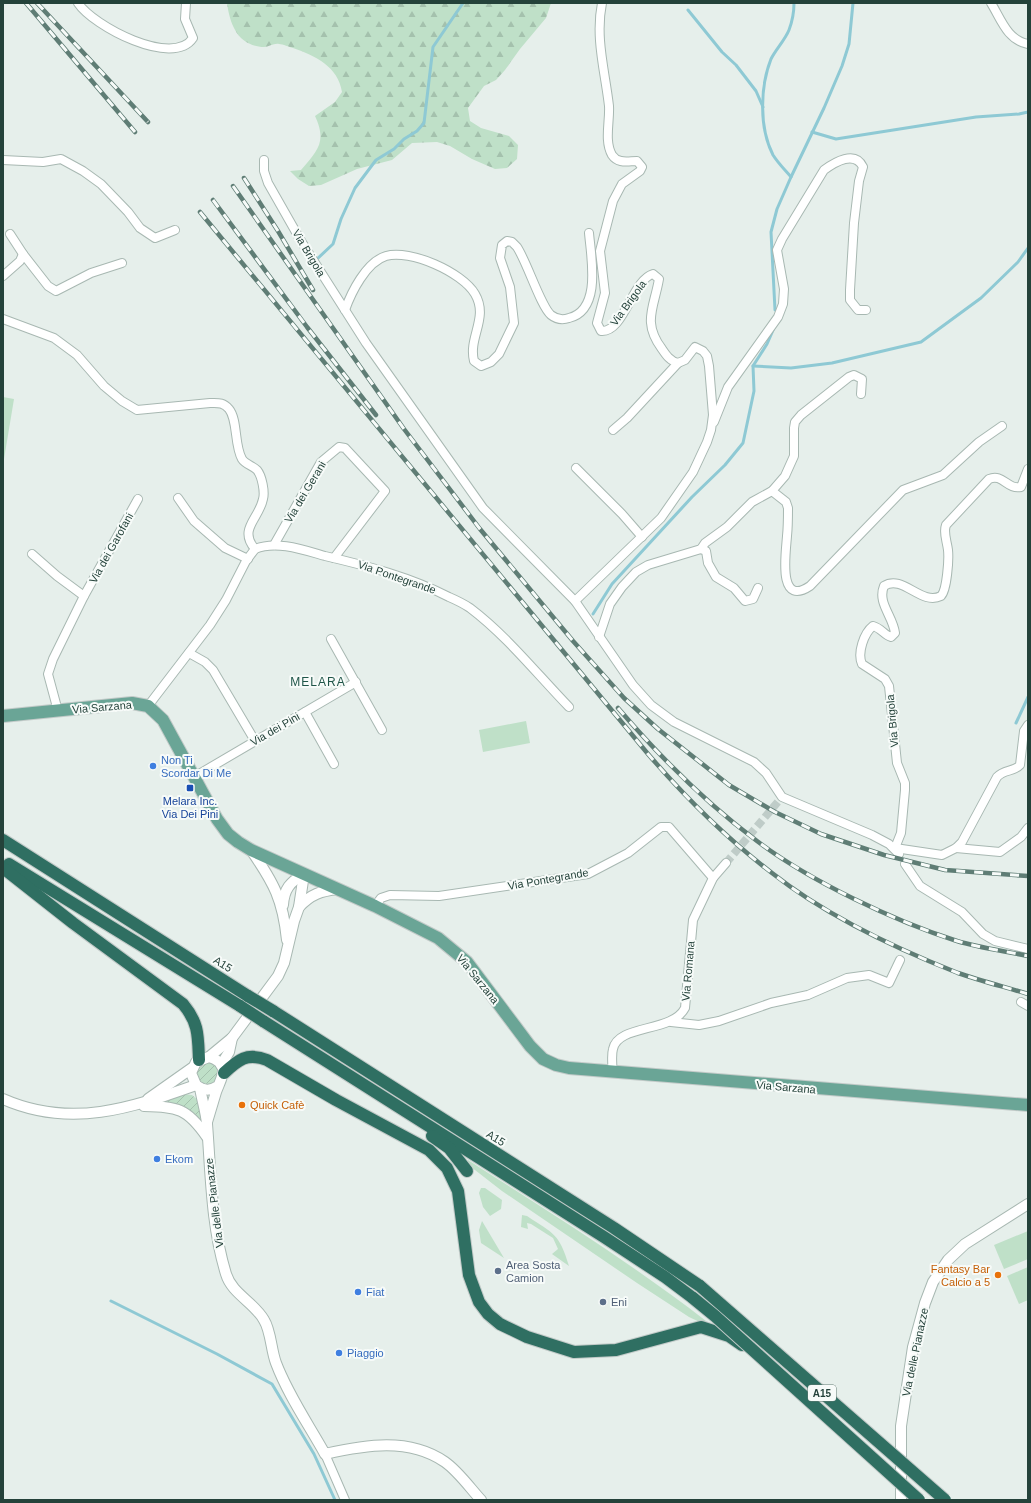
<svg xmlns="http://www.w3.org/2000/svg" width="1031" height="1503" font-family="Arial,sans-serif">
	<defs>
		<pattern id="forest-firs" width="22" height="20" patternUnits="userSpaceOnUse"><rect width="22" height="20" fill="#bfe0c8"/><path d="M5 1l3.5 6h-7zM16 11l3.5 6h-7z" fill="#a4c1ad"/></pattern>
		<pattern id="garden-furrows" width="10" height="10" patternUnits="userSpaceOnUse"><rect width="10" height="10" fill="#bfe0c8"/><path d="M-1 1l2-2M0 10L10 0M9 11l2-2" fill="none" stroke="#a4c1ad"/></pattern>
	</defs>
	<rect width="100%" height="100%" fill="#e6efeb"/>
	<!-- green -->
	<g fill="#bfe0c8">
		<path d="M 3,397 L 14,399 L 3,465 Z"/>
		<path d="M 526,721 L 530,743 L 483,752 L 479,730 Z"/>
		<path d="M 468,1160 C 549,1212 630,1262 706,1321 L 706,1325 L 689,1317 L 637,1283 L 502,1191 L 466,1163 Z"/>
		<path d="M 481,1188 L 485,1188 L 502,1200 L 501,1209 L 490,1216 L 483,1207 L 479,1193 Z"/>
		<path d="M 522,1215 L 527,1216 C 554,1234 559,1233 569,1266 L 552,1254 L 558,1249 L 553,1238 L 531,1224 L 527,1223 L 528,1229 L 521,1227 Z"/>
		<path d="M 482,1221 L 504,1258 L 481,1243 L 479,1230 Z"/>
		<path d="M 1028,1231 L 1028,1259 L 1004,1269 L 994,1245 Z"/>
		<path d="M 1028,1267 L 1028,1300 L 1019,1304 L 1007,1276 Z"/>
	</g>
	<!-- forest -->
	<path fill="url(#forest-firs)" d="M 227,3 L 551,3 L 546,18 L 520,49 L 505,70 L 496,80 L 484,86 L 468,108 L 470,121 L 481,128 L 509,136 L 518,145 L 517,159 L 507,168 L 495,169 L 472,159 L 450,146 L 437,142 L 412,143 L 392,160 L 357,169 L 321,185 L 309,186 L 298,179 L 290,171 L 301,170 C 318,150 327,142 315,116 L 335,102 L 342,92 C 338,66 315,56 293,48 C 289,47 283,44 279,44 C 274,43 269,47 264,47 C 238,46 230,25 227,3 Z"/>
	<!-- garden -->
	<g fill="url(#garden-furrows)">
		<circle cx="208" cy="1073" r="11"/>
		<path d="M 183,1094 L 192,1095 L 199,1101 L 201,1123 L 165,1102 Z"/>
	</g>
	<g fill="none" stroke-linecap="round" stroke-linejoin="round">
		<!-- stream -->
		<g stroke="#8ec9d4" stroke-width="3">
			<path d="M 688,10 L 722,52 L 736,65 L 756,91 L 763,107"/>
			<path d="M 812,132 L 836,139 L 976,117 L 1019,114 L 1028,112"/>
			<path d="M 791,177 C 785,170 778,163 773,155 C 759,128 760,87 771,59 C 776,49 785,40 789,30 C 792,22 794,12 794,3"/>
			<path d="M 316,260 L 333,244 L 341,219 L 355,188 L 376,160 L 394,149 L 404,139 L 417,131 L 424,123 L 433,47 L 463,3"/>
			<path d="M 775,310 L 771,232 L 777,209 L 791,177 L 824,108 L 842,66 L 849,44 L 853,3"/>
			<path d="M 753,366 L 791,368 L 832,363 L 921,342 L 981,298 L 1018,262 L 1028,248"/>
			<path d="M 593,614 L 612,584 L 692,497 L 725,465 L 743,443 L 754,391 L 753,366 L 767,344 L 774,328"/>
			<path d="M 1016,723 L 1028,697"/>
			<path d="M 111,1301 L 217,1354 L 272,1384 L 314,1454 L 335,1500"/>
		</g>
		<!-- minor-tunnel -->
		<path stroke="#bfccc8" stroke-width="8" stroke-dasharray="8 4" stroke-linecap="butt" d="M 726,863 L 782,797"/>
		<!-- minor casing -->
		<g stroke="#a8b8b2" stroke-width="10">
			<g id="minor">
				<path d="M 78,3 C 93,26 173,68 193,38 L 185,19 L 186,3"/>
				<path d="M 991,3 C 1001,19 1007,40 1028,44"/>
				<path d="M 3,160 L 43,162 L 61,159 L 83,171 L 101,184 L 128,212 L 140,228 L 155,238 L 175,230"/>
				<path d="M 264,160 L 264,171 L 268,183 L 301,241 L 366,343 L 483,508 L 575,601 L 633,685 L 651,705 L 674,722 L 754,762 L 766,773 L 782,797 L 872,835 L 889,844 L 899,854"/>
				<path d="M 10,234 L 23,254"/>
				<path d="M 3,276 L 20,261 L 23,254 L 48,286 L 56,291 L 91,273 L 122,263"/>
				<path d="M 345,310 C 351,293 366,262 386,256 C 410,249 462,272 475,294 C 489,318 468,337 474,361 L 481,366 L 491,362 L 499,354 L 514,323 L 510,287 L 500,258 L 502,245 L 507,241 L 512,242 L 517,247 C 527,262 541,307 551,315 C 556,319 563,320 569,318 C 602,310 591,257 589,233"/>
				<path d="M 3,319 L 54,338 L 77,355 L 104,386 L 122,401 L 137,410 L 210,403 C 218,403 223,402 229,409 C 238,420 234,445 242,459 C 245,464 253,466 257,470 C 262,476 265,492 263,499 C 259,519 238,529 255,549 C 276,540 304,550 325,556 C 368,566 410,577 449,597 C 456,600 464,604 470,608 C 507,636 537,674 569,707"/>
				<path d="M 714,422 L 728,387 L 778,317 L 783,304 L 784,289 L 777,250 L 782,239 L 824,170 C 835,162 855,150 863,167 L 859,181 L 854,223 L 850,290 L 850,300 L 858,310 L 866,310"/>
				<path d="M 613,430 L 627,418 L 678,363"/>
				<path d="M 576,468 L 622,514 L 642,537"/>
				<path d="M 1028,469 L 1021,487 C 1007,490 1003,473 989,479 L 946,525 C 943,533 947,541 948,550 C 949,559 947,590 941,596 C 921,606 903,574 884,586 C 877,603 893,616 895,633 L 891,637 C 884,635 881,628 873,626 C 864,633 857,653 862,664 L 885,679 L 889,686 L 897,763 L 905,783 L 905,790 L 901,833 L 895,848 L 942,855 L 956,848 L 962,842 L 997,777 C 1004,769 1014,772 1020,765 L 1024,731 L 1028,725"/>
				<path d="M 772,491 L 786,502 L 788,508 C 788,517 788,527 787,536 C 786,552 777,608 810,586 L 903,490 L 943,475 L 979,442 L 1002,426"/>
				<path d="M 178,498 L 194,521 L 225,548 L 248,559"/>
				<path d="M 274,545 L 321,462 L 339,447 L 345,448 L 385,491 L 334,558"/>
				<path d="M 701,549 L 706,551 L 708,563 L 716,577 L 734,588 L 745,601 L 753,599 L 758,588"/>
				<path d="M 32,554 L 57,576 L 84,596"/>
				<path d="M 575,601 L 661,518 L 693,472 L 707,442 L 711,430 L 713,415 L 709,366 L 707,356 L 703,351 L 695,347 L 685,360 L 678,363 C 670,361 666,355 662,349 C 642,322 654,308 659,279 L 653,274 C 632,280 624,333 601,331 L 597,323 L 605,293 L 600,251 L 613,201 L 622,184 L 640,171 L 642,167 L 637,161 C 628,161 618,164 612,155 C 604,141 610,121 609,106 C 605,71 595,38 602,3"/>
				<path d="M 599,637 L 610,604 L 622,587 L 636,572 L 648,565 L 701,549 L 705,543 L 727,527 L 752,502 L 772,491 L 785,476 L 794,456 L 794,428 L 795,422 L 801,415 L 849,377 L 854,375 L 862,379 L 861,394"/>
				<path d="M 331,639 L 382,730"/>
				<path d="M 189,653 L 205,662 L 213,670 L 255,741"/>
				<path d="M 148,706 L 210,625 L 226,600 L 246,561 L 255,549"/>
				<path d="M 58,711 L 48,674 L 53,659 L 84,596 L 138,499"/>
				<path d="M 305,712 L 334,764"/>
				<path d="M 194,777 L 356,682"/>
				<path d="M 956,848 L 1000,852 L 1021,837 L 1028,828"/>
				<path d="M 905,864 L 920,886 L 962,912 L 983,934 L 995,941 L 1028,949"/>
				<path d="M 375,906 L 381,898 L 390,895 L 439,896 L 588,874 L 628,853 L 661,827 L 669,827 L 713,878"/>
				<path d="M 1021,1002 L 1028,1006"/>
				<path d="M 671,1022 L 699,1025 L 719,1021 L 771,1003 L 808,995 L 847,978 L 869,975 L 889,983 L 900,960"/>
				<path d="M 612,1071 C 613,1064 611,1056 613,1049 C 618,1024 672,1033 685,1008 L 693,920 L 713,878 L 726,863"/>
				<path d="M 325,1454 L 345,1500"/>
			</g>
		</g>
		<!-- tertiary casing -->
		<g stroke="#a8b8b2" stroke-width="12">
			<g id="tertiary">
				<path d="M 251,850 C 274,883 283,900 287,940"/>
				<path d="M 283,905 C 284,889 290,882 304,874"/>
				<path d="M 299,907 C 311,894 321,891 338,889"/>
				<path d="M 209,1057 L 232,1038 L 278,976 L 284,963 L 294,921 L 299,907 L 304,874"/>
				<path d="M 221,1065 L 229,1052 L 232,1038"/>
				<path d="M 200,1088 C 202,1100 206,1112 207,1124 C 211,1174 211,1225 226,1274 C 232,1294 254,1302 264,1320 C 271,1331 271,1350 276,1363 C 288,1395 309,1425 325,1454 C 365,1445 409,1437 445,1462 C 458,1471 470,1488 481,1500"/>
				<path d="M 3,1099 C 71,1129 131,1108 196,1085"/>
				<path d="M 148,1099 L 192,1068"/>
				<path d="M 144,1106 C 178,1107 187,1108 207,1137"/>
				<path d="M 207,1122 C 210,1112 213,1102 216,1092 C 221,1078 232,1064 209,1057 L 196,1062 L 191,1073 L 196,1085 C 204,1091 210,1091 218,1086"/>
				<path d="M 901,1500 L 901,1426 L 913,1347 L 925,1303 L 933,1282 L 948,1260 L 965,1244 L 1028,1204"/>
			</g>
		</g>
		<!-- primary casing -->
		<g stroke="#c2cac8" stroke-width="14">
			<path id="primary" d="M 3,716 L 132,703 L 148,706 L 163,720 L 217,819 L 228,834 L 238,842 L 251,850 L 375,906 L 438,938 L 467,962 L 530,1046 L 543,1059 L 556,1065 L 569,1068 L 1028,1105"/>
		</g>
		<!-- motorway casing -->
		<g stroke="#c2cac8" stroke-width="14">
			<g id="motorway">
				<path d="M 3,840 L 248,996"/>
				<path d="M 9,864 L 240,1006"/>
				<path d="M 3,868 L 73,923 L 183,1004 C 199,1023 198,1036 199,1060"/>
				<path d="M 273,1011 L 614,1228 L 700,1286"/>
				<path d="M 263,1021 L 604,1237 L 665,1277 L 693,1298"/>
				<path d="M 224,1073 C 238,1060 247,1052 267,1060 L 336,1100 L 429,1150 L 447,1168 L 458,1191 L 469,1275 L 479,1302 L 488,1314 L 500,1324 L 527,1337 L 574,1352 L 616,1350 L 701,1327 L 729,1336 L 742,1345"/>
				<path d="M 432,1136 L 449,1148 L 467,1171"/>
			</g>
		</g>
		<!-- minor -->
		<use href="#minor" stroke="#fff" stroke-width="8"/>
		<!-- tertiary -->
		<use href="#tertiary" stroke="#fff" stroke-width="10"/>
		<!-- primary -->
		<use href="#primary" stroke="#6aa596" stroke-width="12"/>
		<!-- motorway -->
		<use href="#motorway" stroke="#2f6f62" stroke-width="12"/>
		<!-- rail casing -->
		<g stroke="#5f7d75" stroke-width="4.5">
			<g id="rail">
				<path d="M 26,3 L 135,132"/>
				<path d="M 37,3 L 148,122"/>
				<path d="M 244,178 L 278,231 L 313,290"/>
				<path d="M 233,186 L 404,429 L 480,529 L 573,641 L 624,698 L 658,729 L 729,785 L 775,812 L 821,834 L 884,855 L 945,870 L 1028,876"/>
				<path d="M 213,200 L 307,327 L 376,415"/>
				<path d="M 200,212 L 648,754 C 686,798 726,838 772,873 C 824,914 897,949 958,973 C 981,981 1005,987 1028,994"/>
				<path d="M 618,708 C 660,757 706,803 757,841 C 810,881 894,921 957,941 C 980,948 1005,951 1028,956"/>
			</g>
		</g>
		<!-- rail -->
		<use href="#rail" stroke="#f7fbf9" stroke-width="3" stroke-dasharray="9" stroke-linecap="butt"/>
		<!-- motorway-bridge casing -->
		<g stroke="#c2cac8" stroke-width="14" stroke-linecap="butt">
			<g id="motorway-bridge">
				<path d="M 248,996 L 273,1011"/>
				<path d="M 240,1006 L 263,1021"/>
				<path d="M 700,1286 L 945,1500"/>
				<path d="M 693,1298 L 715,1316 L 919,1500"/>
			</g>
		</g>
		<!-- motorway-bridge -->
		<use href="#motorway-bridge" stroke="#2f6f62" stroke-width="12"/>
	</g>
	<!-- markers -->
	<g fill="#3f7fe0" stroke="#f7fbf9" stroke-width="1.5">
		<circle cx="153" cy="766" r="4"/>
		<circle cx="157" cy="1159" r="4"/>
		<circle cx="358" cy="1292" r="4"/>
		<circle cx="339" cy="1353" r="4"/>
	</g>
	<rect fill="#1a4fb4" stroke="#f7fbf9" stroke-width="1.5" x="186" y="784" width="8" height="8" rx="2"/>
	<g fill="#e8710a" stroke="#f7fbf9" stroke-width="1.5">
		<circle cx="242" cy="1105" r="4"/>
		<circle cx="998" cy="1275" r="4"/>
	</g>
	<g fill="#5c6f8a" stroke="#f7fbf9" stroke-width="1.5">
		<circle cx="498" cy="1271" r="4"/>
		<circle cx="603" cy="1302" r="4"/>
	</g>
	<g text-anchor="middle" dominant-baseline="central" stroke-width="4" stroke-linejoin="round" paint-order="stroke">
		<!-- shield labels -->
		<rect fill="#f7fbf9" stroke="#637a73" stroke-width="1" x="808" y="1385" width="28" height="16" rx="3"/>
		<g font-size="10" font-weight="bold" fill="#24423a">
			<text x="822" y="1393">A15</text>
		</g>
		<!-- street labels -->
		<g font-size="11" fill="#24423a" stroke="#f7fbf9">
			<text transform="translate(309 253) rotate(59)">Via Brigola</text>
			<text transform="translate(628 303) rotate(-54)">Via Brigola</text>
			<text transform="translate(305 492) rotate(-59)">Via dei Gerani</text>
			<text transform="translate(111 548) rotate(-61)">Via dei Garofani</text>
			<text transform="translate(397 577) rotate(19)">Via Pontegrande</text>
			<text transform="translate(102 707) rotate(-5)">Via Sarzana</text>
			<text transform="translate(892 721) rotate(-95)">Via Brigola</text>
			<text transform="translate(275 729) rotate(-30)">Via dei Pini</text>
			<text transform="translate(548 879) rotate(-10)">Via Pontegrande</text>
			<text transform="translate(223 964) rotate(32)">A15</text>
			<text transform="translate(688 971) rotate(-85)">Via Romana</text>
			<text transform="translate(478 979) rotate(51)">Via Sarzana</text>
			<text transform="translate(786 1087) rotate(5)">Via Sarzana</text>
			<text transform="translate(496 1138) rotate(32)">A15</text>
			<text transform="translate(214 1203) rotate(-97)">Via delle Pianazze</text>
			<text transform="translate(915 1352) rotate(-78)">Via delle Pianazze</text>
		</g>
		<!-- shop labels -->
		<g font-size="11" fill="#366cbe" stroke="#f7fbf9" text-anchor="start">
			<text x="161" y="760">Non Ti<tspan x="161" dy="13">Scordar Di Me</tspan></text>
			<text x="165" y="1159">Ekom</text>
			<text x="366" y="1292">Fiat</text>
			<text x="347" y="1353">Piaggio</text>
		</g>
		<!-- transit labels -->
		<g font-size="11" fill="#164399" stroke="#f7fbf9">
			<text x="190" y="801">Melara Inc.<tspan x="190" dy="13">Via Dei Pini</tspan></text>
		</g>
		<!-- food labels -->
		<g font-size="11" fill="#c56008" stroke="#f7fbf9" text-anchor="start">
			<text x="250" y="1105">Quick Cafè</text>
			<text x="990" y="1269" text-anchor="end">Fantasy Bar<tspan x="990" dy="13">Calcio a 5</tspan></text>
		</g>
		<!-- service labels -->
		<g font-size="11" fill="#4e5e75" stroke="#f7fbf9" text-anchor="start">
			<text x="506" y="1265">Area Sosta<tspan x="506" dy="13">Camion</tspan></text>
			<text x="611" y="1302">Eni</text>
		</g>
		<!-- neighbourhood labels -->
		<g font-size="12" letter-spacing="1" fill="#1f5548" stroke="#f7fbf9">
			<text x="318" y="682">MELARA</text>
		</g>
	</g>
	<!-- border -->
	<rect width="1031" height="1503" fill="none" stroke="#24423a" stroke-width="8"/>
</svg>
